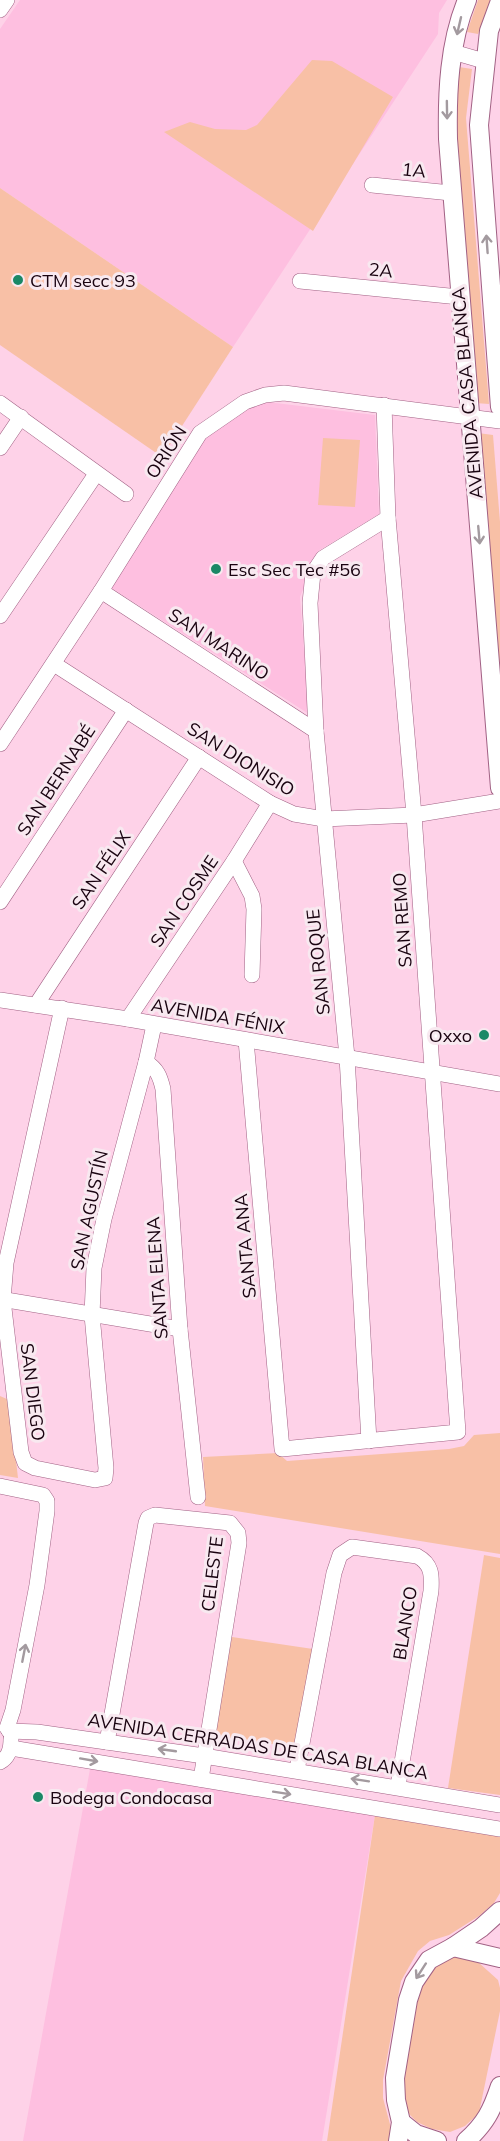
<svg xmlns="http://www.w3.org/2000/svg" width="500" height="2141" font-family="Mulish,sans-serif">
	<rect width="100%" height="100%" fill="#fed2e8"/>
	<!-- built -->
	<g fill="#febfe0">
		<path d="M 20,0 L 447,0 L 439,13 L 438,34 L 233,347 L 0,188 L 0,29 Z"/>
		<path d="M 259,401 L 375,415 L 379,514 L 318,551 L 300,597 L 309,714 L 110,587 L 201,435 Z"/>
		<path d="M 90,1769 L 375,1815 L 322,2141 L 23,2141 Z"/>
	</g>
	<!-- green -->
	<g fill="#f8c0a6">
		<path d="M 478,0 L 491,0 L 478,34 L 467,32 Z"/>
		<path d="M 312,60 L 332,61 L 393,97 L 313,231 L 164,132 L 190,122 L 215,129 L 246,130 L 257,125 Z"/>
		<path d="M 459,67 L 472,69 L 466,118 L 489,404 L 475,403 L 454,137 Z"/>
		<path d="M 0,188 L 233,347 L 162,457 L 0,345 Z"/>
		<path d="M 478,433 L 493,435 L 500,522 L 500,701 Z"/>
		<path d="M 323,438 L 360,440 L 355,507 L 318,505 Z"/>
		<path d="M 0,1396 L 9,1400 L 18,1478 L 0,1475 Z"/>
		<path d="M 500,1433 L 500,1554 L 205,1506 L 203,1457 L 278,1453 L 287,1461 L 449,1449 L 464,1446 L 474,1435 Z"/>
		<path d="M 484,1555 L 500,1558 L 500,1795 L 448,1788 Z"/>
		<path d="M 232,1637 L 313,1649 L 294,1747 L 213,1736 Z"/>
		<path d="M 375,1815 L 500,1836 L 500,1893 L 494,1903 L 479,1916 L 449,1935 L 430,1941 L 418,1951 L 401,1981 L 383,2080 L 383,2098 L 391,2128 L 389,2141 L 327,2141 Z"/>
		<path d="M 449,1957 L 462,1957 L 478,1962 L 498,1980 L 500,1988 L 500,2011 L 479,2113 L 465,2126 L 450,2132 L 432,2129 L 417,2122 L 405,2110 L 398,2090 L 419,1985 L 431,1966 Z"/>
	</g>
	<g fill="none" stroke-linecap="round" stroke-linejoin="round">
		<!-- minor casing -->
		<g stroke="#a16184" stroke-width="16">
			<g id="minor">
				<path d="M 0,10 L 7,0"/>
				<path d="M 453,52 L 484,61"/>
				<path d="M 372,185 L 451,193"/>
				<path d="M 300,281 L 459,297"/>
				<path d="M 0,403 L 126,494"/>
				<path d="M 0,448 L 21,417"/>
				<path d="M 101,591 L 316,731"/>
				<path d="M 0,616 L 96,474"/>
				<path d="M 54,664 L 270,803 L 294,814 L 324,819 L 414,815 L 500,801"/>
				<path d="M 0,744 L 101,591 L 200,433 L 245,402 L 265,395 L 284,393 L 500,421"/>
				<path d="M 234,861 L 252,896 L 254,909 L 252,975"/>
				<path d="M 0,902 L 126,710"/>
				<path d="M 0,1000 L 128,1019 L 500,1084"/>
				<path d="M 36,1005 L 199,757"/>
				<path d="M 62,1008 L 6,1263 L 3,1300 L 21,1452 L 25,1463 L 35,1468 L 95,1480 L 105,1478 L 106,1468 L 92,1315 L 94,1268 L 104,1219 L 146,1062 L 154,1025"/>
				<path d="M 128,1019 L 234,861 L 270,803"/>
				<path d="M 246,1040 L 282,1449 L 458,1432 L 414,815 L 388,518 L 384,405"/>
				<path d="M 146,1062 C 157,1069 160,1076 163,1089 L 180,1329 L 198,1497"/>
				<path d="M 0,1299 L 180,1329"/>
				<path d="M 369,1441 L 347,1057 L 316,731 L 310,603 L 313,573 L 323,558 L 388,518"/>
				<path d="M 0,1486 L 43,1495 L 47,1501 L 47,1511 L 37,1585 L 13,1710 L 7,1728"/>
				<path d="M 9,1731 L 37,1732 L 204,1756 L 500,1805"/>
				<path d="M 107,1742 L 146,1523 L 148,1518 L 155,1515 L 230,1523 L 238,1533 L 239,1543 L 201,1779"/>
				<path d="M 11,1748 L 500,1829"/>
				<path d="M 0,1762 C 9,1757 11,1749 11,1739"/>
				<path d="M 297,1770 L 334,1573 L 340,1555 L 352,1547 L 417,1556 C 432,1564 432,1575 431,1591 L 398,1786"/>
			</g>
		</g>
		<!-- tertiary casing -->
		<g stroke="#a16184" stroke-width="20">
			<g id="tertiary">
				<path d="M 467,0 C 449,43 447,93 448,139 L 500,788"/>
				<path d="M 500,1 L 489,31 L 479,125 L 500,407"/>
				<path d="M 453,1947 L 500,1958"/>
				<path d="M 401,2122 L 416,2134 L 437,2141"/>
				<path d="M 398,2141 L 401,2122 L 396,2100 L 395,2078 L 408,2000 L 414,1982 L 429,1960 L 453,1947 L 481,1928 L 500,1911"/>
				<path d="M 466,2141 C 486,2123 492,2110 500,2086"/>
			</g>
		</g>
		<!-- minor -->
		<use href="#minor" stroke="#fff" stroke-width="15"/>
		<!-- tertiary -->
		<use href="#tertiary" stroke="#fff" stroke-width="18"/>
	</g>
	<!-- one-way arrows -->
	<defs><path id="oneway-shaft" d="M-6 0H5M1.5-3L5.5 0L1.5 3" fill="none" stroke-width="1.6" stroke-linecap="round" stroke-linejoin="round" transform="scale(1.5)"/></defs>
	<g stroke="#a39a9f">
		<use href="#oneway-shaft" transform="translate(459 26) rotate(103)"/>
		<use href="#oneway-shaft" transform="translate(447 110) rotate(89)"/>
		<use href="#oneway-shaft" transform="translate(487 244) rotate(-94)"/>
		<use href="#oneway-shaft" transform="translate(479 535) rotate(85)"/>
		<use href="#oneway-shaft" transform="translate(24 1653) rotate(-79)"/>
		<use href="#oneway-shaft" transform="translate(167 1750) rotate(-172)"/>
		<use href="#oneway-shaft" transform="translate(89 1760) rotate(10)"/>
		<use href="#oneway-shaft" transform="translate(360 1780) rotate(-171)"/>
		<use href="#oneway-shaft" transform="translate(282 1793) rotate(9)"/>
		<use href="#oneway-shaft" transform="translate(421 1971) rotate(123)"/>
	</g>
	<!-- markers -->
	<g fill="#1b8866" stroke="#f8e9f0" stroke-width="2">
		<circle cx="18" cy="280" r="6"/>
		<circle cx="216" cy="569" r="6"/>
		<circle cx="484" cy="1035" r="6"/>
		<circle cx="38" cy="1797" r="6"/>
	</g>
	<g text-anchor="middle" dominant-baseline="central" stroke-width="6" stroke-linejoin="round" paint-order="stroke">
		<!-- street labels -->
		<g font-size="18" fill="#190310" stroke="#f8e9f0">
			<text transform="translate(414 170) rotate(6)">1A</text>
			<text transform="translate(381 270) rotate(6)">2A</text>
			<text transform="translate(467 393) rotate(-95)">AVENIDA CASA BLANCA</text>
			<text transform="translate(166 452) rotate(-57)">ORIÓN</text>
			<text transform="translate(219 644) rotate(33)">SAN MARINO</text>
			<text transform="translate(241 759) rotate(32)">SAN DIONISIO</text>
			<text transform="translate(56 780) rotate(-57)">SAN BERNABÉ</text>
			<text transform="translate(101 870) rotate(-56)">SAN FÉLIX</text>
			<text transform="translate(184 901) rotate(-56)">SAN COSME</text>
			<text transform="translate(402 920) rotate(-94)">SAN REMO</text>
			<text transform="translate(318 962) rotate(-96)">SAN ROQUE</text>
			<text transform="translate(218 1016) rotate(10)">AVENIDA FÉNIX</text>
			<text transform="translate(89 1210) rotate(-78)">SAN AGUSTÍN</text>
			<text transform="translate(245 1246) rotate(-95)">SANTA ANA</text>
			<text transform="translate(157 1278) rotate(-94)">SANTA ELENA</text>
			<text transform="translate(33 1392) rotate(83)">SAN DIEGO</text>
			<text transform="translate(212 1574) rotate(-83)">CELESTE</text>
			<text transform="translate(405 1623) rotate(-81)">BLANCO</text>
			<text transform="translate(258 1746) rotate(9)">AVENIDA CERRADAS DE CASA BLANCA</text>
		</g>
		<!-- poi labels -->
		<g font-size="18" fill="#190310" stroke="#f8e9f0" text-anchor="start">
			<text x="30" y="280">CTM secc 93</text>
			<text x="228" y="569">Esc Sec Tec #56</text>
			<text x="472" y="1035" text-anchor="end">Oxxo</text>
			<text x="50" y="1797">Bodega Condocasa</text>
		</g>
	</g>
</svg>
